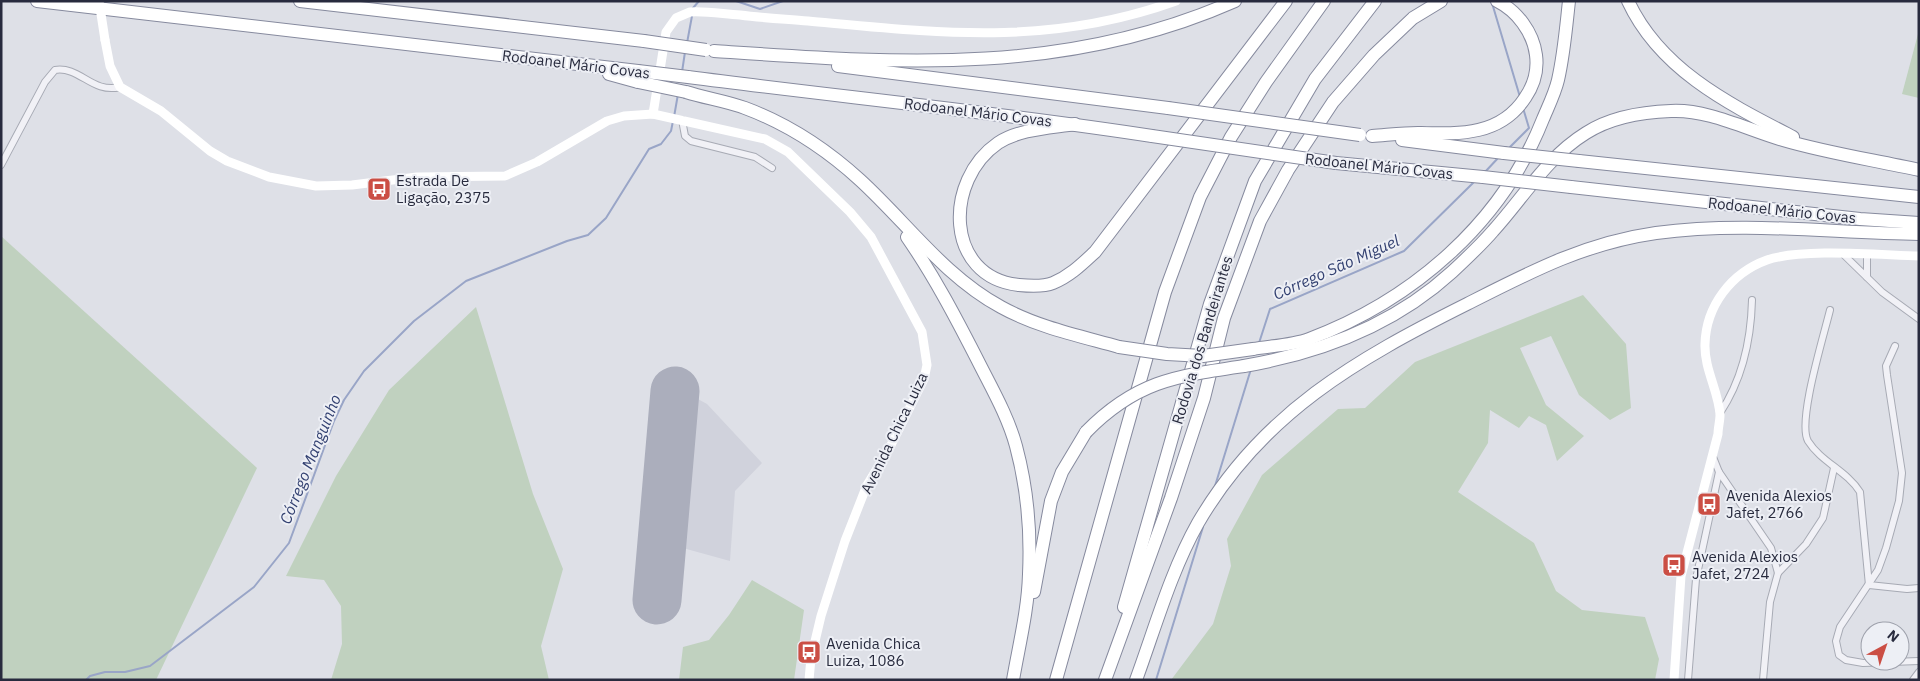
<svg xmlns="http://www.w3.org/2000/svg" width="1920" height="681" font-family="'IBM Plex Sans',sans-serif">
	<rect width="100%" height="100%" fill="#dee0e7"/>
	<!-- built -->
	<path fill="#d0d2dc" d="M 665,390 L 685,392 L 707,404 L 762,463 L 735,491 L 730,561 L 672,545 L 666,601 L 647,601 Z"/>
	<!-- green -->
	<g fill="#c0d1bf">
		<path d="M 1918,34 L 1919,34 L 1919,98 L 1902,94 Z"/>
		<path d="M 1,236 L 257,468 L 156,680 L 1,680 Z"/>
		<path d="M 1583,295 L 1626,344 L 1631,408 L 1610,420 L 1579,395 L 1551,336 L 1520,348 L 1546,405 L 1584,436 L 1557,461 L 1546,425 L 1529,416 L 1519,428 L 1490,410 L 1488,443 L 1458,492 L 1534,543 L 1556,591 L 1582,610 L 1645,617 L 1659,659 L 1655,680 L 1171,680 L 1213,624 L 1231,566 L 1227,539 L 1262,475 L 1338,409 L 1365,408 L 1415,362 Z"/>
		<path d="M 476,307 L 533,494 L 563,569 L 541,646 L 549,680 L 331,680 L 342,644 L 341,606 L 324,580 L 286,576 L 336,476 L 389,390 Z"/>
		<path d="M 752,580 L 804,610 L 794,680 L 679,680 L 683,647 L 709,640 L 729,615 Z"/>
	</g>
	<g fill="none" stroke-linecap="round" stroke-linejoin="round">
		<!-- stream -->
		<g stroke="#99a5c7" stroke-width="2">
			<path d="M 736,1 L 760,9 L 783,1"/>
			<path d="M 1492,3 L 1520,97"/>
			<path d="M 693,8 L 699,1"/>
			<path d="M 687,43 L 692,16"/>
			<path d="M 682,72 L 685,52"/>
			<path d="M 674,117 L 678,94"/>
			<path d="M 1508,149 L 1529,128 L 1523,108"/>
			<path d="M 1485,172 L 1499,157"/>
			<path d="M 1259,343 L 1270,309 L 1404,251 L 1474,182"/>
			<path d="M 1215,486 L 1251,369"/>
			<path d="M 86,680 L 90,676 L 105,672 L 125,672 L 150,666 L 254,587 L 289,543 L 334,421 L 344,400 L 364,371 L 414,321 L 466,281 L 567,241 L 588,235 L 606,218 L 649,149 L 661,144 L 671,131 L 673,121"/>
			<path d="M 1156,680 L 1203,527"/>
		</g>
		<!-- runway -->
		<path stroke="#abaebc" stroke-width="49" d="M 657,600 L 675,391"/>
		<!-- street casing -->
		<g stroke="#a7aab4" stroke-width="8">
			<g id="street">
				<path d="M 682,120 L 685,136 L 691,141 L 755,157 L 772,168"/>
				<path d="M 1,165 L 45,82 L 55,70 C 80,66 92,94 120,87"/>
				<path d="M 1844,255 L 1882,292 L 1919,319"/>
				<path d="M 1867,277 L 1867,255"/>
				<path d="M 1830,310 C 1824,335 1797,422 1808,441 C 1821,462 1847,471 1860,492 L 1869,585 L 1907,589 L 1919,588"/>
				<path d="M 1895,346 L 1886,366 L 1887,375 L 1902,473 L 1899,501 L 1886,548 L 1878,570 L 1840,627 L 1836,641 L 1839,655 L 1846,660 L 1863,663 L 1919,661"/>
				<path d="M 1720,413 C 1742,380 1751,340 1752,300"/>
				<path d="M 1719,472 L 1771,548 L 1778,573 L 1770,602 L 1763,680"/>
				<path d="M 1778,573 L 1806,544 L 1823,518 L 1834,468"/>
				<path d="M 1688,680 L 1696,579 L 1719,472 L 1713,457"/>
				<path d="M 1913,680 L 1919,672"/>
			</g>
		</g>
		<!-- highway casing -->
		<g stroke="#868a9e" stroke-width="14">
			<g id="highway">
				<path d="M 37,1 L 638,71"/>
				<path d="M 300,1 L 644,41"/>
				<path d="M 1628,1 C 1660,70 1729,104 1793,137"/>
				<path d="M 714,51 C 895,63 1063,77 1235,1"/>
				<path d="M 838,66 L 1168,108"/>
				<path d="M 609,74 L 638,82"/>
				<path d="M 688,77 C 842,97 997,112 1152,136"/>
				<path d="M 686,92 C 705,98 726,101 745,108 C 788,124 826,149 860,180 C 907,223 944,276 1001,307 C 1037,327 1080,336 1119,347"/>
				<path d="M 1075,124 C 1050,128 1019,129 998,143 C 944,180 944,277 1019,285 C 1029,286 1043,287 1053,283 C 1070,276 1082,264 1095,252 L 1286,1"/>
				<path d="M 1372,136 C 1387,135 1403,133 1418,133 C 1459,134 1500,136 1525,98 C 1534,85 1538,70 1536,55 C 1533,32 1517,11 1497,1"/>
				<path d="M 1402,140 L 1504,153"/>
				<path d="M 1579,161 L 1919,197"/>
				<path d="M 1336,163 L 1483,177"/>
				<path d="M 1571,187 L 1860,219 L 1919,223"/>
				<path d="M 907,237 C 934,276 956,318 977,359 C 991,387 1008,416 1016,446 C 1027,487 1031,532 1029,574 C 1028,610 1019,645 1013,680"/>
				<path d="M 1253,349 C 1271,346 1293,345 1309,339 C 1413,300 1502,223 1543,119 C 1548,107 1555,93 1558,80 C 1564,54 1566,28 1569,1"/>
				<path d="M 1244,366 C 1320,353 1394,325 1452,272 C 1466,259 1481,245 1493,231 C 1523,198 1547,157 1586,133 C 1611,117 1642,112 1671,111 C 1708,109 1748,130 1783,140 C 1827,153 1874,160 1919,170"/>
				<path d="M 1034,592 L 1051,501 L 1062,472 L 1086,432"/>
				<path d="M 1124,607 L 1210,304 L 1255,181 L 1315,79 L 1375,1"/>
				<path d="M 1056,680 L 1165,292 L 1200,197 L 1231,137 L 1266,82 L 1324,1"/>
				<path d="M 1105,680 L 1171,498 L 1204,398 L 1224,318 L 1260,221 L 1288,170 L 1333,102 L 1374,55 L 1413,18 L 1441,1"/>
				<path d="M 1136,680 C 1155,628 1171,571 1198,523 C 1262,413 1357,359 1467,304 C 1530,272 1585,243 1656,233 C 1744,221 1831,233 1919,234"/>
			</g>
		</g>
		<!-- street -->
		<use href="#street" stroke="#f1f1f6" stroke-width="6"/>
		<!-- secondary -->
		<g stroke="#fff" stroke-width="9">
			<path d="M 105,40 L 110,66 L 120,87 L 161,111 L 210,151 L 227,161 L 269,177 L 316,186 L 352,185 L 417,177 L 505,176 L 537,162 L 607,121 L 624,116 L 653,114 L 765,139 L 788,152 L 850,212 L 871,237 L 922,332 L 927,365 L 924,379 L 890,447 L 867,485 L 845,541 L 821,616 L 811,658 L 809,680"/>
			<path d="M 653,114 L 666,32 L 676,18 L 690,12 C 707,11 723,14 740,15 C 762,18 785,19 808,21 C 939,33 1048,47 1176,1"/>
			<path d="M 1674,680 L 1681,576 L 1718,434 C 1718,428 1720,421 1720,415 C 1719,392 1704,369 1705,344 C 1706,306 1731,273 1767,260 C 1803,248 1879,255 1919,256"/>
		</g>
		<!-- highway -->
		<use href="#highway" stroke="#fff" stroke-width="12"/>
		<!-- highway-bridge casing -->
		<g stroke="#868a9e" stroke-width="14" stroke-linecap="butt">
			<g id="highway-bridge">
				<path d="M 644,41 L 706,50"/>
				<path d="M 638,71 L 688,77"/>
				<path d="M 638,82 L 686,92"/>
				<path d="M 1168,108 L 1360,135"/>
				<path d="M 1152,136 L 1336,163"/>
				<path d="M 1504,153 L 1579,161"/>
				<path d="M 1483,177 L 1571,187"/>
				<path d="M 1119,347 L 1167,354 L 1203,356 L 1253,349"/>
				<path d="M 1086,432 C 1136,381 1176,376 1244,366"/>
			</g>
		</g>
		<!-- secondary-bridge -->
		<path stroke="#fff" stroke-width="9" d="M 99,1 L 105,40"/>
		<!-- highway-bridge -->
		<use href="#highway-bridge" stroke="#fff" stroke-width="12"/>
	</g>
	<!-- icons -->
	<defs>
		<g id="bus-square" transform="scale(1.25)"><rect x="-9" y="-9" width="18" height="18" rx="4" fill="#cb4e44" stroke="#edeff5"/><path d="M-5-6H5V4H4V6H2V4H-2V6H-4V4H-5ZM-3.5-4V0h7V-4ZM-3.5 1.2v1.5H-2V1.2ZM2 1.2v1.5H3.5V1.2Z" fill="#fff"/></g>
	</defs>
	<g fill-rule="evenodd">
		<use href="#bus-square" x="379" y="189"/>
		<use href="#bus-square" x="1709" y="504"/>
		<use href="#bus-square" x="1674" y="565"/>
		<use href="#bus-square" x="809" y="652"/>
	</g>
	<g text-anchor="middle" dominant-baseline="central" stroke-width="4" stroke-linejoin="round" paint-order="stroke">
		<!-- street labels -->
		<g font-size="15" fill="#282b3e" stroke="#edeff5">
			<text transform="translate(576 64) rotate(7)">Rodoanel Mário Covas</text>
			<text transform="translate(978 112) rotate(7)">Rodoanel Mário Covas</text>
			<text transform="translate(1379 166) rotate(6)">Rodoanel Mário Covas</text>
			<text transform="translate(1782 210) rotate(6)">Rodoanel Mário Covas</text>
			<text transform="translate(1202 340) rotate(-73)">Rodovia dos Bandeirantes</text>
			<text transform="translate(894 433) rotate(-64)">Avenida Chica Luiza</text>
		</g>
		<!-- poi labels -->
		<g font-size="15" fill="#282b3e" stroke="#edeff5" text-anchor="start">
			<text x="396" y="180">Estrada De<tspan x="396" dy="17">Ligação, 2375</tspan></text>
			<text x="1726" y="495">Avenida Alexios<tspan x="1726" dy="17">Jafet, 2766</tspan></text>
			<text x="1692" y="556">Avenida Alexios<tspan x="1692" dy="17">Jafet, 2724</tspan></text>
			<text x="826" y="643">Avenida Chica<tspan x="826" dy="17">Luiza, 1086</tspan></text>
		</g>
		<!-- water labels -->
		<g font-size="16" font-style="italic" fill="#334171" stroke="#edeff5">
			<text transform="translate(1336 267) rotate(-24)">Córrego São Miguel</text>
			<text transform="translate(310 459) rotate(-68)">Córrego Manguinho</text>
		</g>
	</g>
	<!-- border -->
	<rect width="1920" height="681" fill="none" stroke="#282b3e" stroke-width="5"/>
	<!-- north arrow -->
	<g transform="translate(1885 646) rotate(40)"><circle r="24" fill="#edeff5" stroke="#9ea1ac"/>
	<path d="M0-4L9 19L0 12L-9 19Z" fill="#cb4e44"/>
	<text y="-8" font-size="14" font-weight="bold" text-anchor="middle" fill="#282b3e">N</text>
	</g>
</svg>
